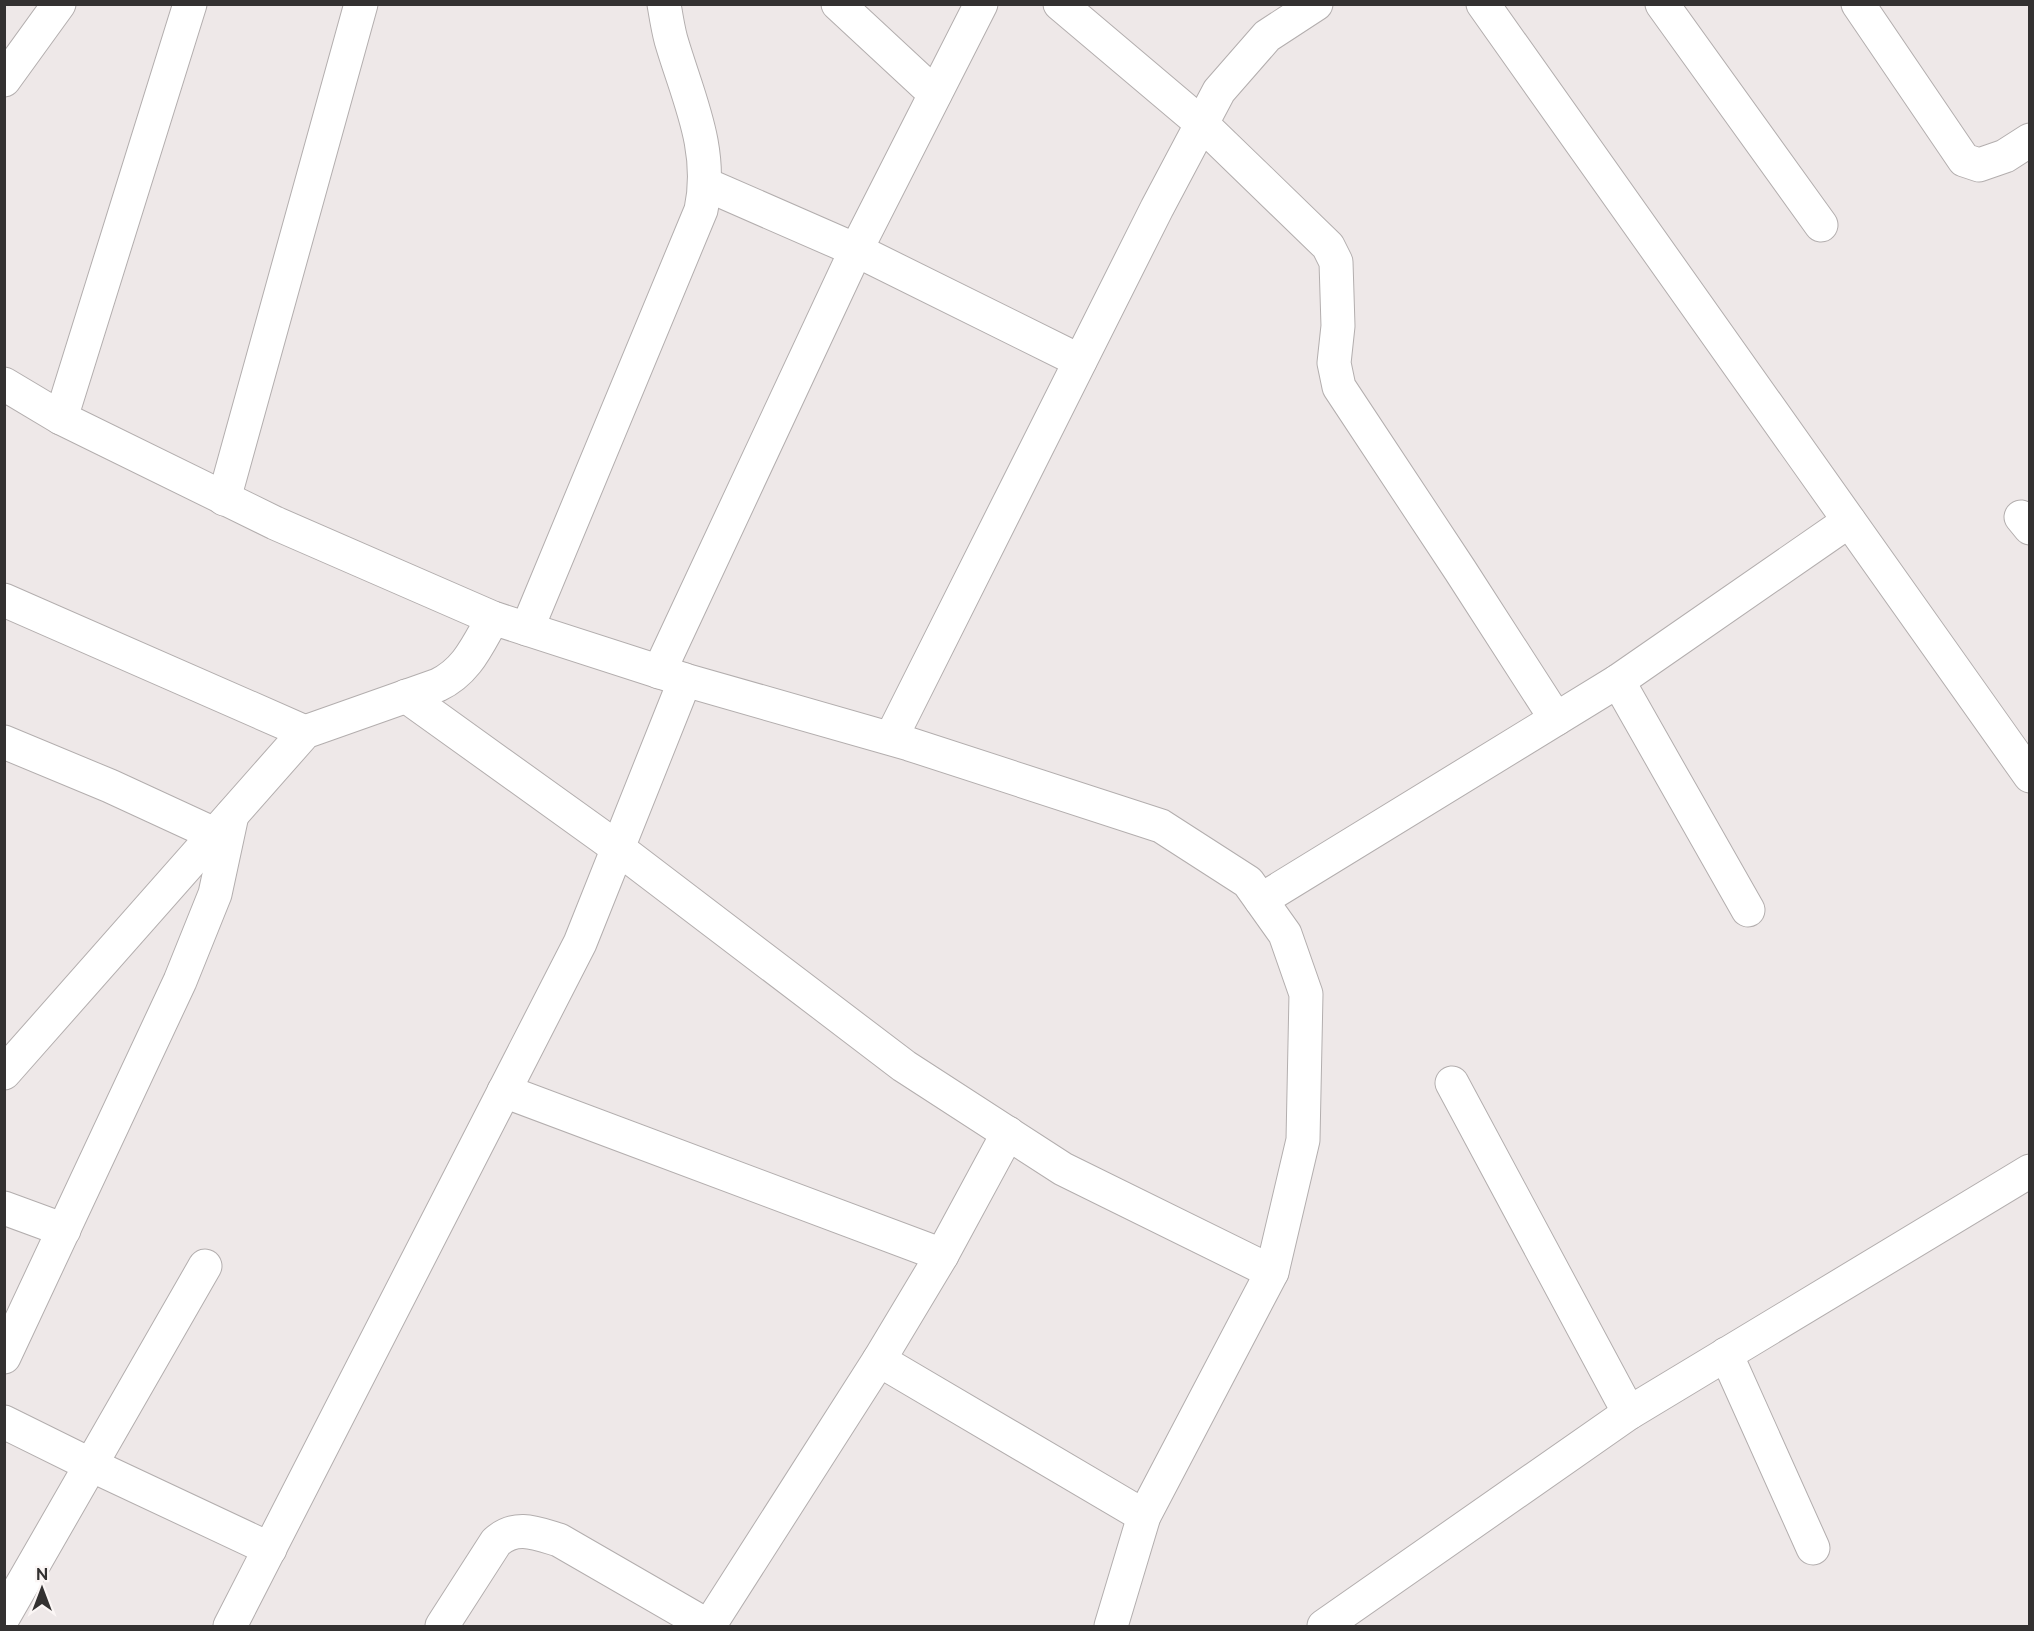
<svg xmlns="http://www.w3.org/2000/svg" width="2034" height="1631" font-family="Raleway,sans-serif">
<rect width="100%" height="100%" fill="#eee8e8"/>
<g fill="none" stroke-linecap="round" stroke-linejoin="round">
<defs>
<g id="street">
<path d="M 838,4 L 935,94"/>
<path d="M 1060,4 L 1202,124 L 1328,246 L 1336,262 L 1338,326 L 1334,363 L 1339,387 L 1460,570 L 1556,719"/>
<path d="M 1662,4 L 1821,225"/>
<path d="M 1858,4 L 1964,160 L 1979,165 L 2005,156 L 2030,140"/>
<path d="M 4,80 L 59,4"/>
<path d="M 705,184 L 856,250 L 1080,361"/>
<path d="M 4,384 L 61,418 L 275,523 L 493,618 L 685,680 L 909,744 L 1161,826 L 1248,882 L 1285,934 L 1306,994 L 1303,1140 L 1272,1272 L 1144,1516 L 1111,1626"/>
<path d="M 61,418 L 190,4"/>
<path d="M 224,499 L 361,4"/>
<path d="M 2021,517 L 2030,528"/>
<path d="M 4,600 L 305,732"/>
<path d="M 527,629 L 701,210 C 714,149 688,98 671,40 C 668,29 666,16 664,4"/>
<path d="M 659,672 L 856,250 L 981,4"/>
<path d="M 1618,681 L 1748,910"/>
<path d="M 406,696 L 619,849 L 904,1066 L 1063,1169 L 1272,1272"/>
<path d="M 891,738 L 1157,208 L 1219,91 L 1267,36 L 1316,4"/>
<path d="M 4,742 L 110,786 L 214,834"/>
<path d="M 1261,900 L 1618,681 L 1849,521"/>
<path d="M 4,1073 L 305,732 L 438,685 C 467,671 477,646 493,618"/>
<path d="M 1452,1083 L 1629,1413"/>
<path d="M 504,1091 L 942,1255"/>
<path d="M 4,1208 L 64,1230"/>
<path d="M 1726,1354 L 1813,1548"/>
<path d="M 4,1357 L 180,981 L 215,894 L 232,815"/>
<path d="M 879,1360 L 1144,1516"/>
<path d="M 4,1422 L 91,1465 L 270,1549"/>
<path d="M 4,1616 L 205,1266"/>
<path d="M 230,1626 L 580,943 L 685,680"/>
<path d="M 442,1626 L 496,1542 C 516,1524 536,1533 559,1540 L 708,1626"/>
<path d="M 709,1626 L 879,1360 L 942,1255 L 1008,1133"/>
<path d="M 1324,1626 L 1629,1413 L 2030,1171"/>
</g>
<path id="secondary" d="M 1483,4 L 2030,776"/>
</defs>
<use href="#street" stroke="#b3aeae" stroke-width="35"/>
<use href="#secondary" stroke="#b3aeae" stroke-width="35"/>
<use href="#street" stroke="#fff" stroke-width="33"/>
<use href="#secondary" stroke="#fff" stroke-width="33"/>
</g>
<rect width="2034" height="1631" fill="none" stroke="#333131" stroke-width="12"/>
<g transform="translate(42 1589)" stroke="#fbf6f5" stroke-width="4.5" paint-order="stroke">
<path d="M0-4.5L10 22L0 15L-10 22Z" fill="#333131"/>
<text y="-9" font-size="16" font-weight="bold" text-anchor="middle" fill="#333131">N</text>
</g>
</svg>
